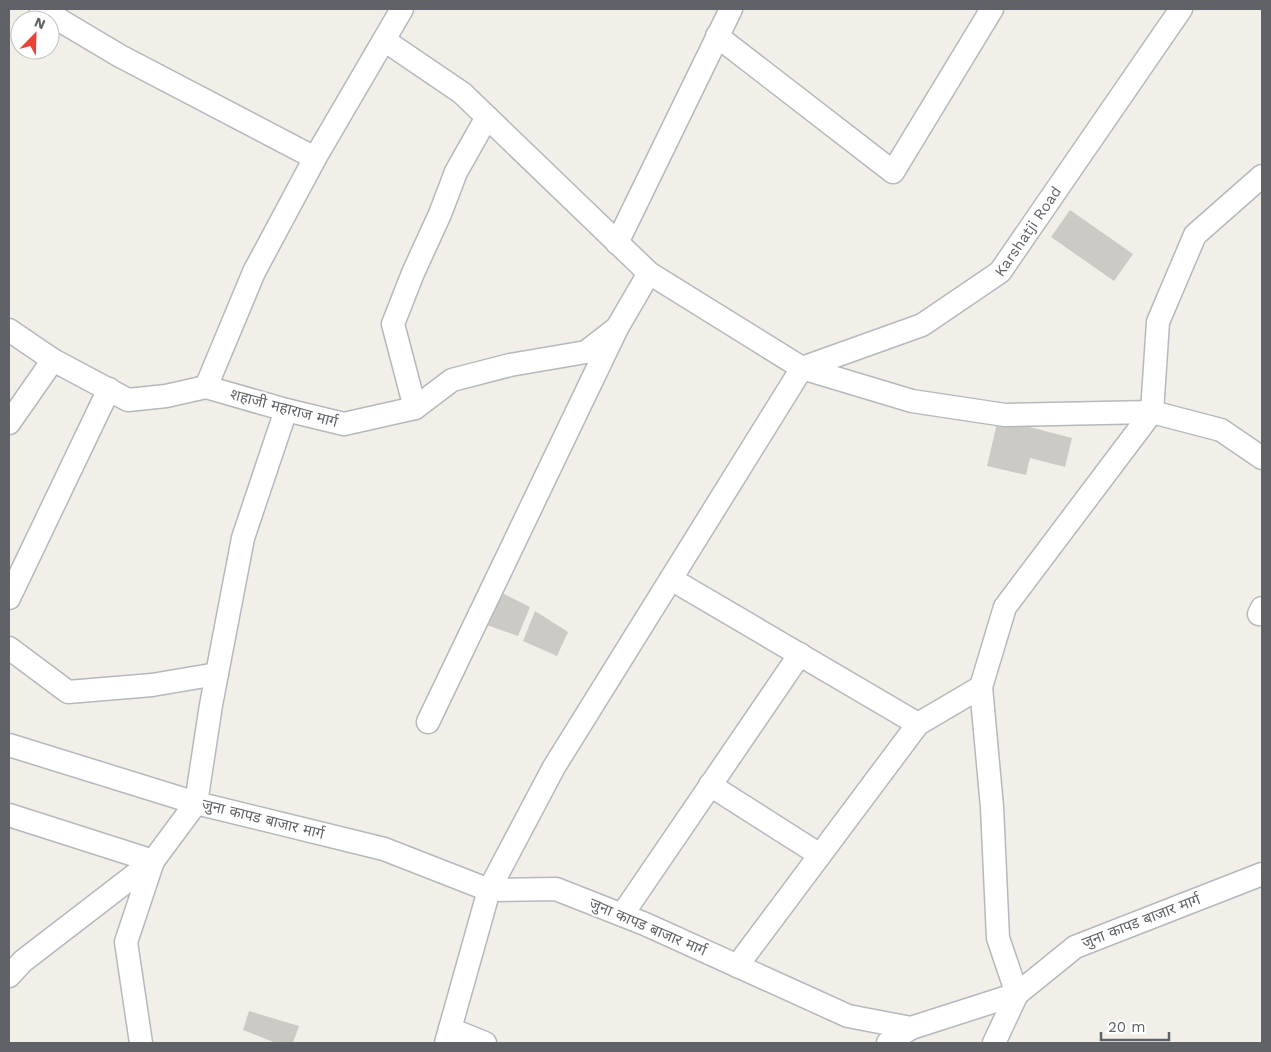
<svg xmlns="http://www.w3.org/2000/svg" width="1271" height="1052" font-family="'Work Sans','Noto Sans Devanagari',sans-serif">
<rect width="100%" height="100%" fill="#f1efe8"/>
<g fill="#cccac5">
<path d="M 1070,210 L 1133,254 L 1114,281 L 1051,237 Z"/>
<path d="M 998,419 L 1072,438 L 1065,467 L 1030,458 L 1026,475 L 987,466 Z"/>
<path d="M 500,592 L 530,607 L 518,636 L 484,624 Z"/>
<path d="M 535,611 L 568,632 L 557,656 L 523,641 Z"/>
<path d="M 249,1011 L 299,1026 L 293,1043 L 276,1043 L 243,1030 Z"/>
</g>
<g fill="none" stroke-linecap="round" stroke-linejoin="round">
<defs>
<g id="street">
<path d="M 41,9 L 120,56 L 315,158"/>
<path d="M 717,36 L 893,172 L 992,9"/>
<path d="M 384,40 L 462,93 L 649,273 L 802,368 L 912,401 L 1005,415 L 1152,412 L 1221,430 L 1262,458"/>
<path d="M 617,243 L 731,9"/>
<path d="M 9,330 L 53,360 L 128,400 L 166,396 L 206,387 L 286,410 L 344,424 L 415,408 L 452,380 L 510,365 L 586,352 L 617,328"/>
<path id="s1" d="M 802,368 L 922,325 L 1000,272 L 1181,9"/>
<path d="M 206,387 L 254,272 L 315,158 L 402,9"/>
<path d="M 415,408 L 393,324 L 413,273 L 440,214 L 456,172 L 487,117"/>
<path d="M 9,423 L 53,360"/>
<path d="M 671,579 L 918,724 L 737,966"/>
<path d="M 9,598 L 109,389"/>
<path d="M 1259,614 L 1262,608"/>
<path d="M 9,648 L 68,692 L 152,685 L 217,674"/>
<path d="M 428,722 L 617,328 L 649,273"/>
<path d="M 918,724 L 981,687"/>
<path d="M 9,745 L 196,803 L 384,849 L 489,890 L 556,889 L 645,924 L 848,1016 L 911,1028 L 1017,994 L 1075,947 L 1262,874"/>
<path d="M 710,785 L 820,855"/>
<path d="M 9,815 L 153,861 L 126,942 L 141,1043"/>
<path d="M 622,915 L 800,654"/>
<path d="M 9,976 L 23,961 L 153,861 L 196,803 L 211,705 L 243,538 L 286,410"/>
<path d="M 450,1029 L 485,1043"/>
<path d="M 446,1043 L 489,890 L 554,767 L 802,368"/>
<path d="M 888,1043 L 911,1028"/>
<path d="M 994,1043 L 1017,994 L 998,938 L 992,807 L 981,687 L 1005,607 L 1152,412 L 1158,322 L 1195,235 L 1262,176"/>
</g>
</defs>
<use href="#street" stroke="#b5b8bc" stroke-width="25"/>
<use href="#street" stroke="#fff" stroke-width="22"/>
</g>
<g text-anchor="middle" stroke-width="4.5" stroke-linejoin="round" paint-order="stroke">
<g font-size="15" fill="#5f6368" stroke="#fff">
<text dy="5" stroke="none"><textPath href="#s1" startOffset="271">Karshatji Road</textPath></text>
<text transform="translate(284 408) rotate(15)" y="5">शहाजी महाराज मार्ग</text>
<text transform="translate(263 819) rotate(14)" y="5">जुना कापड बाजार मार्ग</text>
<text transform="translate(1141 921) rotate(-21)" y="5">जुना कापड बाजार मार्ग</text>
<text transform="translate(648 927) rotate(23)" y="5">जुना कापड बाजार मार्ग</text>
</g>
</g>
<rect width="1271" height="1052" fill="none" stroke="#5f6368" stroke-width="20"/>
<g transform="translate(35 35) rotate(23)"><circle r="24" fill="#ffffff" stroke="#bfc1c3"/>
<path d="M0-4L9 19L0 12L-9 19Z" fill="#ea4335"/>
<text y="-8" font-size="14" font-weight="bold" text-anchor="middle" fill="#5f6368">N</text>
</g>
<path d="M1101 1032v8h68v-8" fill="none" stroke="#5f6368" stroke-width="2.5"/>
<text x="1108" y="1032" font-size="15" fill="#5f6368" stroke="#ffffff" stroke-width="4" paint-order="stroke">20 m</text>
</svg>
